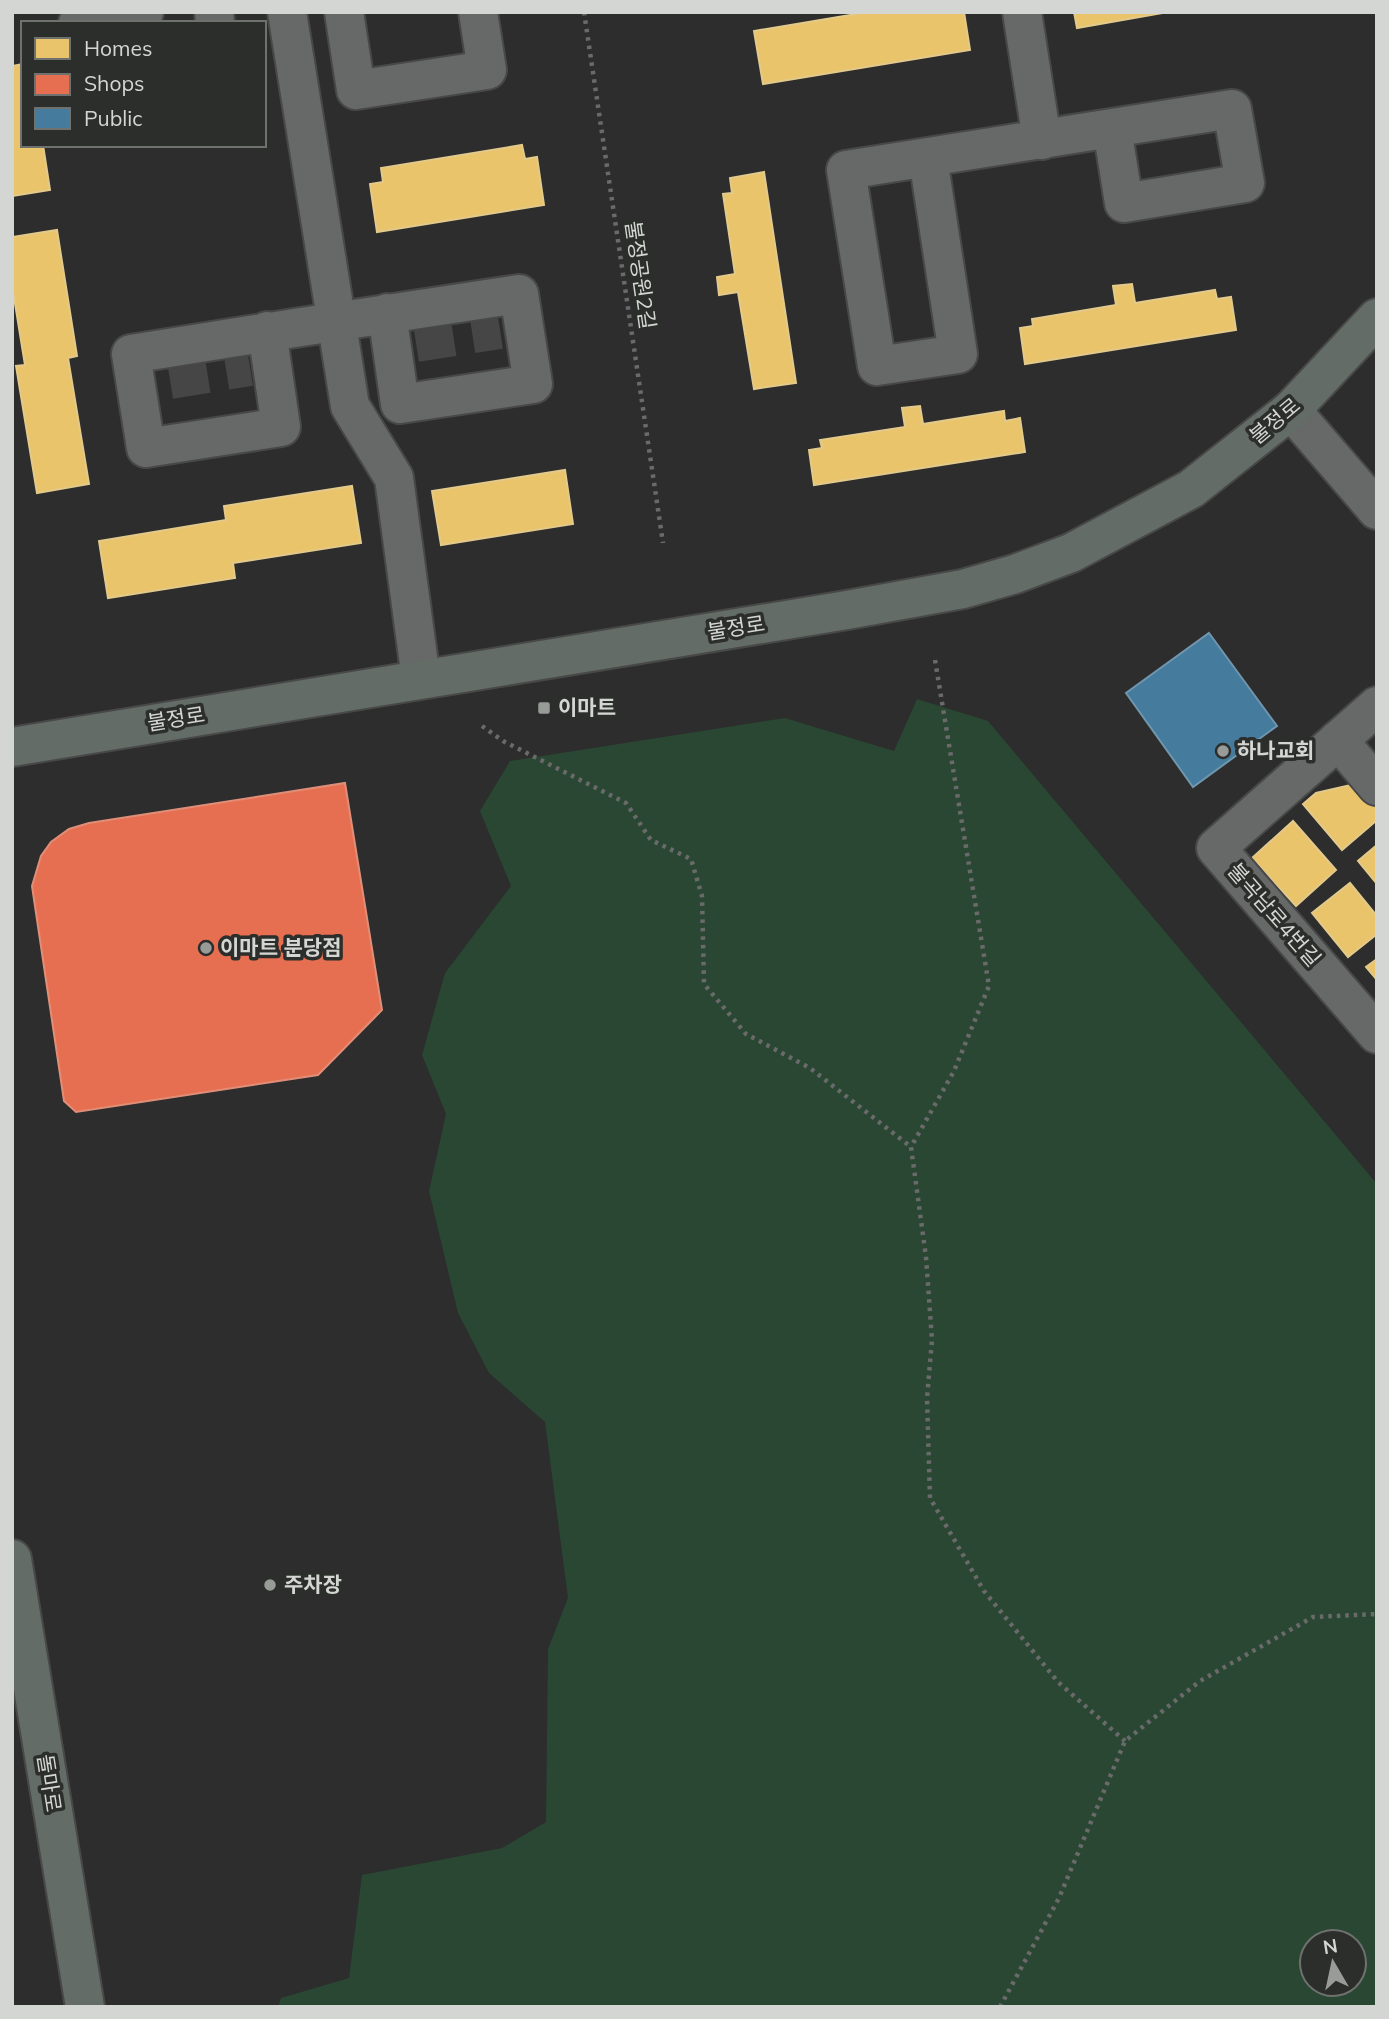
<svg xmlns="http://www.w3.org/2000/svg" width="1389" height="2019" font-family="Mulish,'Noto Sans KR',sans-serif">
<rect width="100%" height="100%" fill="#2c2d2c"/>
<path fill="#294733" fill-rule="evenodd" d="M 917,699 L 988,721 L 1377,1184 L 1377,2007 L 278,2007 L 281,1998 L 349,1978 L 362,1875 L 502,1848 L 546,1822 L 548,1649 L 568,1598 L 545,1422 L 489,1373 L 458,1313 L 429,1191 L 446,1114 L 422,1055 L 445,973 L 511,886 L 480,811 L 510,761 L 785,718 L 894,751 ZM 1312,1942 L 1354,1942 L 1354,1984 L 1312,1984 Z"/>
<g fill="#e9c46a" stroke="#e3c98a" stroke-width="2">
<path d="M 868,12 L 964,12 L 970,50 L 763,84 L 754,31 Z"/>
<path d="M 1074,12 L 1168,12 L 1077,28 Z"/>
<path d="M 23,64 L 23,145 L 43,145 L 50,190 L 12,196 L 12,66 Z"/>
<path d="M 522,145 L 525,159 L 537,157 L 544,205 L 377,232 L 370,184 L 383,182 L 381,168 Z"/>
<path d="M 764,172 L 796,383 L 754,389 L 738,292 L 719,295 L 717,277 L 735,274 L 723,194 L 732,193 L 730,178 Z"/>
<path d="M 57,230 L 77,356 L 68,358 L 89,484 L 37,493 L 16,366 L 25,365 L 12,285 L 12,237 Z"/>
<path d="M 1132,284 L 1135,303 L 1215,290 L 1217,299 L 1231,297 L 1236,330 L 1025,364 L 1020,328 L 1033,326 L 1032,319 L 1116,305 L 1113,286 Z"/>
<path d="M 920,406 L 923,424 L 1004,411 L 1005,421 L 1020,418 L 1025,452 L 814,485 L 809,450 L 822,448 L 820,440 L 905,427 L 902,408 Z"/>
<path d="M 565,470 L 573,524 L 441,545 L 432,491 Z"/>
<path d="M 352,486 L 361,543 L 233,563 L 235,578 L 108,598 L 99,541 L 226,520 L 224,506 Z"/>
<path d="M 1359,783 L 1377,804 L 1377,820 L 1342,850 L 1303,804 L 1316,793 Z"/>
<path d="M 1293,821 L 1336,870 L 1296,906 L 1252,858 Z"/>
<path d="M 1377,845 L 1377,884 L 1358,861 Z"/>
<path d="M 1350,883 L 1377,916 L 1377,934 L 1348,957 L 1312,913 Z"/>
<path d="M 1377,959 L 1377,980 L 1366,967 Z"/>
</g>
<path fill="#e76f51" stroke="#e18e78" stroke-width="2" d="M 345,783 L 382,1010 L 318,1075 L 76,1112 L 64,1101 L 32,886 L 41,856 L 51,842 L 69,829 L 89,823 Z"/>
<path fill="#457b9d" stroke="#7096ae" stroke-width="2" d="M 1209,633 L 1277,726 L 1193,787 L 1126,693 Z"/>
<g fill="none" stroke-linecap="round" stroke-linejoin="round">
<g stroke="#454645" stroke-width="38" stroke-dasharray="38 19" stroke-linecap="butt">
<path d="M 416,343 L 500,330"/>
<path d="M 170,380 L 250,367"/>
</g>
<defs>
<g id="minor">
<path d="M 214,12 L 215,23"/>
<path d="M 287,12 L 350,406 L 394,478 L 421,679"/>
<path d="M 344,12 L 356,90 L 487,70 L 478,12"/>
<path d="M 1022,12 L 1042,140"/>
<path d="M 78,23 L 144,12"/>
<path d="M 928,158 L 958,354 L 877,366 L 846,170 L 1232,109 L 1245,183 L 1124,203 L 1112,128"/>
<path d="M 267,331 L 281,427 L 146,448 L 131,354 C 260,333 390,313 519,294 L 533,384 L 400,404 L 387,313"/>
<path d="M 1291,410 L 1377,510"/>
<path d="M 1377,706 L 1216,848 L 1377,1034"/>
<path d="M 1338,740 L 1377,786"/>
</g>
<g id="major">
<path d="M 12,747 L 847,610 L 963,589 L 1015,574 L 1071,553 L 1191,489 L 1291,410 L 1377,318"/>
<path d="M 12,1559 L 85,2007"/>
</g>
</defs>
<use href="#minor" stroke="#474847" stroke-width="42"/>
<use href="#major" stroke="#474847" stroke-width="42"/>
<g stroke="#696a69" stroke-width="4.5" stroke-dasharray="3.5 5" stroke-linecap="butt">
<path d="M 584,12 L 663,543"/>
<path d="M 935,660 L 989,986 L 954,1071 L 911,1147 L 926,1257 L 932,1340 L 927,1398 L 930,1498 L 984,1591 L 1058,1682 L 1125,1741"/>
<path d="M 482,726 L 503,741 L 626,803 L 651,840 L 691,859 L 702,896 L 704,984 L 746,1034 L 810,1068 L 911,1147"/>
<path d="M 1000,2007 L 1059,1898 L 1125,1741 L 1200,1681 L 1313,1617 L 1377,1614"/>
</g>
<use href="#minor" stroke="#676868" stroke-width="38"/>
<use href="#major" stroke="#636c67" stroke-width="38"/>
</g>
<g fill="#999b99" stroke="#2b2e2b" stroke-width="2.5">
<rect x="537" y="701" width="14" height="14" rx="3.5"/>
<circle cx="1223" cy="751" r="7"/>
<circle cx="206" cy="948" r="7"/>
<circle cx="270" cy="1585" r="7"/>
</g>
<g text-anchor="middle" stroke-width="7" stroke-linejoin="round" paint-order="stroke">
<g font-size="21" fill="#d4d6d4" stroke="#2b2e2b">
<text transform="translate(640 275) rotate(82)" y="7">불정공원2길</text>
<text transform="translate(1275 421) rotate(-40)" y="7">불정로</text>
<text transform="translate(736 628) rotate(-9)" y="7">불정로</text>
<text transform="translate(176 719) rotate(-9)" y="7">불정로</text>
<text transform="translate(1274 915) rotate(49)" y="7">불곡남로4번길</text>
<text transform="translate(49 1783) rotate(81)" y="7">돌마로</text>
</g>
<g font-size="21" font-weight="bold" fill="#d4d6d4" stroke="#2b2e2b" text-anchor="start">
<text x="558" y="715">이마트</text>
<text x="1237" y="758">하나교회</text>
<text x="220" y="955">이마트 분당점</text>
<text x="284" y="1592">주차장</text>
</g>
</g>
<rect width="1389" height="2019" fill="none" stroke="#d4d6d4" stroke-width="28"/>
<rect x="21" y="21" width="245" height="126" fill="#2b2e2b" stroke="#6f716f" stroke-width="2"/>
<rect x="35" y="38" width="35" height="21" fill="#e9c46a" stroke="#6f716f" stroke-width="2"/>
<text x="84" y="56" font-size="21" fill="#d4d6d4">Homes</text>
<rect x="35" y="74" width="35" height="21" fill="#e76f51" stroke="#6f716f" stroke-width="2"/>
<text x="84" y="91" font-size="21" fill="#d4d6d4">Shops</text>
<rect x="35" y="108" width="35" height="21" fill="#457b9d" stroke="#6f716f" stroke-width="2"/>
<text x="84" y="126" font-size="21" fill="#d4d6d4">Public</text>
<g transform="translate(1333 1963) rotate(351)"><circle r="33" fill="#2b2e2b" stroke="#6f716f" stroke-width="2"/>
<path d="M0-5L12 26L0 18L-12 26Z" fill="#999b99"/>
<text y="-10" font-size="19" font-weight="bold" text-anchor="middle" fill="#d4d6d4">N</text>
</g>
</svg>
